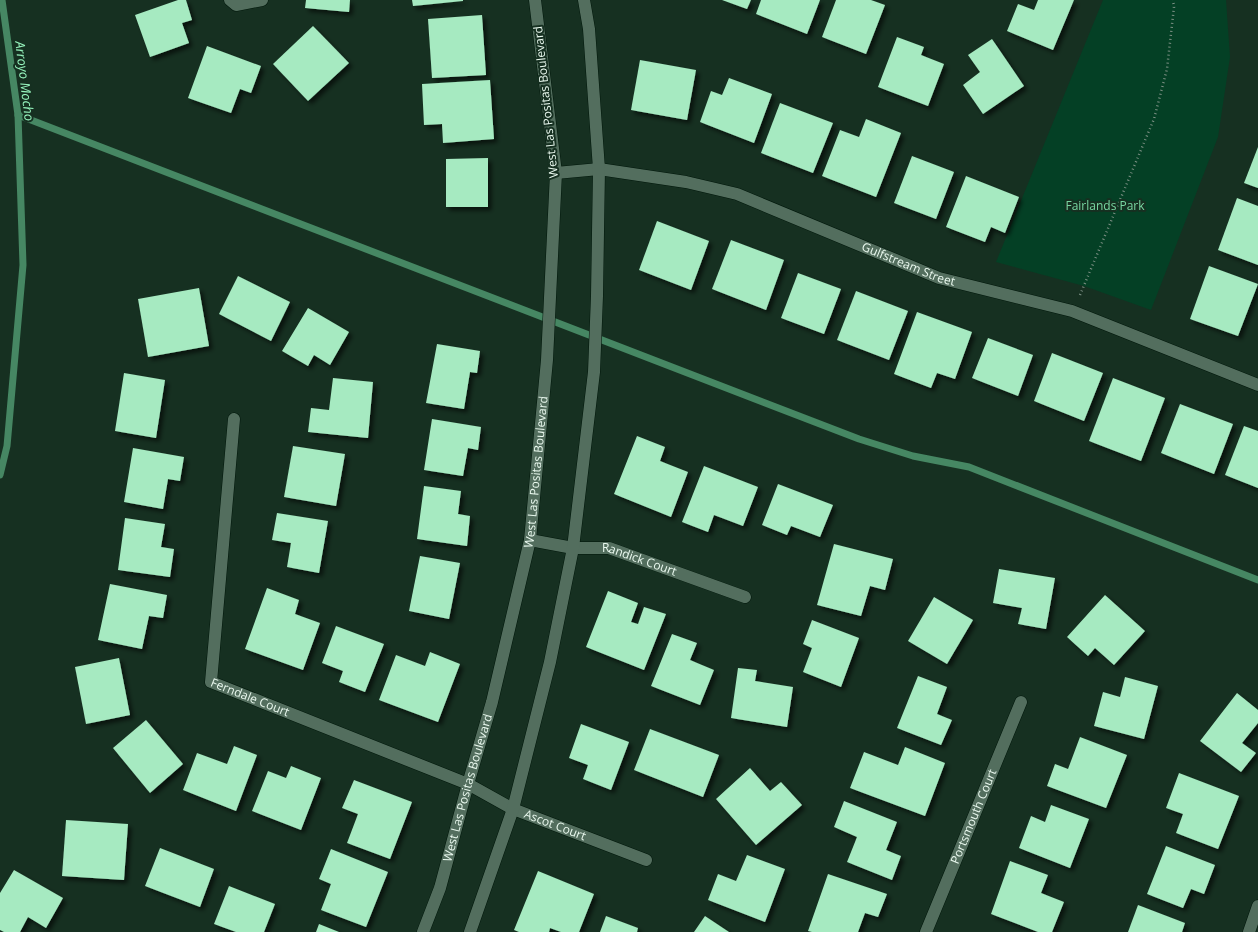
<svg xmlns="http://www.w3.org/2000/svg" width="1258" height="932" font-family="'Open Sans',sans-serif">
<defs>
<filter id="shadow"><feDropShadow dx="3.5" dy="3.5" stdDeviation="2" flood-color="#0009"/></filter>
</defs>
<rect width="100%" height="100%" fill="#163021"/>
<path fill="#044025" d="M 1103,0 L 1226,0 L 1230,57 L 1218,137 L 1151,310 L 1084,286 L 996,262 Z"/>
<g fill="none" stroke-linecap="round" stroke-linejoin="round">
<g stroke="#468763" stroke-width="7">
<path d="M 18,115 L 859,439 L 913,456 L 969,467 L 1258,580"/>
<path d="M 0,475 L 7,446 L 23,265 L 18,115 L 2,0"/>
</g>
</g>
<g fill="#a6eac1" filter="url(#shadow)">
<path d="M 178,0 L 186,0 L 192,20 L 182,23 L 189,43 L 150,57 L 135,15 Z"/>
<path d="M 306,0 L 350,0 L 349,12 L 305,8 Z"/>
<path d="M 412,0 L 463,0 L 463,1 L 413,6 Z"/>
<path d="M 722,0 L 751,0 L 747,9 Z"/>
<path d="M 761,0 L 820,0 L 807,34 L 756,14 Z"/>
<path d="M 836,0 L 871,0 L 885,5 L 866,54 L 822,37 Z"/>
<path d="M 1038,0 L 1074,0 L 1053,50 L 1007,31 L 1018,4 L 1034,10 Z"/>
<path d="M 482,15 L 486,75 L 432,78 L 428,19 Z"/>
<path d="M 313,26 L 349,63 L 308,101 L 273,64 Z"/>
<path d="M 897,37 L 924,47 L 921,55 L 944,64 L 928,106 L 878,87 Z"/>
<path d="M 992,39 L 1024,86 L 983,114 L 963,85 L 980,72 L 968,55 Z"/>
<path d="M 207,46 L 261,66 L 251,93 L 240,89 L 231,113 L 188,98 Z"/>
<path d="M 640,60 L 696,70 L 687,120 L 631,110 Z"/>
<path d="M 729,78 L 772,94 L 754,143 L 700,122 L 711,91 L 722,95 Z"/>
<path d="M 490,80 L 494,139 L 443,143 L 442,124 L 424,125 L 422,84 Z"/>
<path d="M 780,103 L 833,123 L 813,173 L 761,153 Z"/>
<path d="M 866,119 L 901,133 L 876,197 L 822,176 L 840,130 L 859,137 Z"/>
<path d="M 1258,147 L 1258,188 L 1244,183 Z"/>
<path d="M 912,156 L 954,172 L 936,219 L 894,203 Z"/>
<path d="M 488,158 L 488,207 L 446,207 L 446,159 Z"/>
<path d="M 966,176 L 1019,197 L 1005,233 L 991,227 L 985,242 L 946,227 Z"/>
<path d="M 1237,198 L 1258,206 L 1258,265 L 1218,250 Z"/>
<path d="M 657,221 L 709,241 L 691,290 L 639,270 Z"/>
<path d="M 731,240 L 784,260 L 766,310 L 712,289 Z"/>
<path d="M 1209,266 L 1258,284 L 1238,336 L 1190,319 Z"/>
<path d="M 798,273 L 841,289 L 824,334 L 781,318 Z"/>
<path d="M 238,276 L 290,302 L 271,341 L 219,314 Z"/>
<path d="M 199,288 L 209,346 L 148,357 L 138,299 Z"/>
<path d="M 856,291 L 908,311 L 889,360 L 837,340 Z"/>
<path d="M 308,308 L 349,332 L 330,365 L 314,355 L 308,366 L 282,351 Z"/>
<path d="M 917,312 L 972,332 L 955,379 L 937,373 L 931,388 L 894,374 Z"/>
<path d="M 988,338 L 1033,355 L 1018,396 L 972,378 Z"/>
<path d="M 437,344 L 480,351 L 477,373 L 470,372 L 464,409 L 426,403 Z"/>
<path d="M 1052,353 L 1103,373 L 1084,421 L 1034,401 Z"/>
<path d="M 124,373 L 165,380 L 156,438 L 115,431 Z"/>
<path d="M 333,378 L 373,382 L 368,438 L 308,432 L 311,408 L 329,410 Z"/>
<path d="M 1113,378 L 1165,398 L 1141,461 L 1089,441 Z"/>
<path d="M 1180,404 L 1233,424 L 1214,474 L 1161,453 Z"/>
<path d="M 432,419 L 481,427 L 478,450 L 468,448 L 463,476 L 424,470 Z"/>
<path d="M 1244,426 L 1258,431 L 1258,488 L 1225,475 Z"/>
<path d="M 637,436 L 665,447 L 660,461 L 688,472 L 671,517 L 614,494 Z"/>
<path d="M 293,446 L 345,454 L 336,506 L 284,497 Z"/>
<path d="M 133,448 L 184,457 L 180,481 L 168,479 L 163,509 L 124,502 Z"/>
<path d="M 704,466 L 758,487 L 743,526 L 714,515 L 708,532 L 682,522 Z"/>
<path d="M 778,484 L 833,505 L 820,537 L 791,526 L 787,535 L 762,525 Z"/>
<path d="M 424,486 L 461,491 L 458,514 L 470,516 L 467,546 L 417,539 Z"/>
<path d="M 277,513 L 328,521 L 319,573 L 287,567 L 291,543 L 272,540 Z"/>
<path d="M 125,518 L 165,524 L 161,547 L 174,549 L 170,577 L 118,570 Z"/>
<path d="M 834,544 L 893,559 L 885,590 L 870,586 L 861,616 L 817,605 Z"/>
<path d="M 420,556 L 460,563 L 449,619 L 409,611 Z"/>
<path d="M 999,569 L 1055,578 L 1046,629 L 1018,624 L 1022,608 L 993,603 Z"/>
<path d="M 110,584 L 167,595 L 163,618 L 149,616 L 142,649 L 98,640 Z"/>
<path d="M 267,588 L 299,600 L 295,614 L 320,623 L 303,670 L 245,649 Z"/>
<path d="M 608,591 L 638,603 L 631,622 L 638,624 L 644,607 L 666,614 L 644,670 L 586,647 Z"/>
<path d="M 1105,595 L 1145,631 L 1114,665 L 1095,648 L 1088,656 L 1067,637 Z"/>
<path d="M 934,597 L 973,620 L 947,664 L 908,641 Z"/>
<path d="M 812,620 L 859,638 L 841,687 L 803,672 L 812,648 L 803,644 Z"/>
<path d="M 336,626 L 384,644 L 365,692 L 339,682 L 343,671 L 322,663 Z"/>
<path d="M 672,634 L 697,643 L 690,660 L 714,670 L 700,705 L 651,686 Z"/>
<path d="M 430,652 L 460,664 L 438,722 L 379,700 L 396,655 L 425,666 Z"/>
<path d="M 119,658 L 130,715 L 86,724 L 75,667 Z"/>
<path d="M 738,668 L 757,670 L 755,681 L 793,687 L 787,727 L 731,718 Z"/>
<path d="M 918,676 L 947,687 L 937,714 L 952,720 L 941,745 L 897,728 Z"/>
<path d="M 1125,677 L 1158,686 L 1144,739 L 1094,726 L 1103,692 L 1120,697 Z"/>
<path d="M 1237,693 L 1258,710 L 1258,723 L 1242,743 L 1256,753 L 1241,772 L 1200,741 Z"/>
<path d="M 146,720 L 183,764 L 150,793 L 113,748 Z"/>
<path d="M 581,724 L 629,742 L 611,790 L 583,779 L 588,765 L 569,758 Z"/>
<path d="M 650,729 L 719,755 L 703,797 L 634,770 Z"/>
<path d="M 1080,737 L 1127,755 L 1106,808 L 1047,786 L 1055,764 L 1068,769 Z"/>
<path d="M 234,746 L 257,755 L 236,811 L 183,790 L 197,753 L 227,764 Z"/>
<path d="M 905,747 L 945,763 L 925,816 L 850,788 L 864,752 L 898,765 Z"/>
<path d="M 291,766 L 321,778 L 301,830 L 252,811 L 268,771 L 286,778 Z"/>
<path d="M 750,768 L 770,791 L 781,782 L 802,805 L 756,845 L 716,799 Z"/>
<path d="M 1179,773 L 1239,796 L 1218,849 L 1176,833 L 1183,814 L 1166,808 Z"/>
<path d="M 354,780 L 412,802 L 390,859 L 347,843 L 358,814 L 342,808 Z"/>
<path d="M 844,801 L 897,822 L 886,850 L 901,856 L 892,880 L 847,862 L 857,837 L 834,827 Z"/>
<path d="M 1051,805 L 1089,819 L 1070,868 L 1019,848 L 1031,816 L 1045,822 Z"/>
<path d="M 66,820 L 128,824 L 124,880 L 62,876 Z"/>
<path d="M 1166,846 L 1215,865 L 1204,894 L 1191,889 L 1183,908 L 1147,894 Z"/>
<path d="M 160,848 L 214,869 L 200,907 L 145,886 Z"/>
<path d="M 331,849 L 388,872 L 366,927 L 321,910 L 331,884 L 319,879 Z"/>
<path d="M 747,855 L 785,869 L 765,922 L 708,900 L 718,874 L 736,881 Z"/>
<path d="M 1010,861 L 1048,875 L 1041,893 L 1064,902 L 1052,932 L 1038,932 L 991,914 Z"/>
<path d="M 14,870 L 63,898 L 46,928 L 28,917 L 20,932 L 4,932 L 0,930 L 0,893 Z"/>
<path d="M 538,871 L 594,894 L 579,932 L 561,932 L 550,928 L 549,932 L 519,932 L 514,930 Z"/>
<path d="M 828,874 L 887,894 L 878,917 L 865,913 L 858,932 L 812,932 L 808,931 Z"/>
<path d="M 229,886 L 275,904 L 264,932 L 236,932 L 214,924 Z"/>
<path d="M 1138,905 L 1185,923 L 1182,932 L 1128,932 Z"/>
<path d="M 606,916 L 638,928 L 637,932 L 600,932 Z"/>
<path d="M 705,916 L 729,932 L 694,932 Z"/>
<path d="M 319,924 L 339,932 L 316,932 Z"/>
</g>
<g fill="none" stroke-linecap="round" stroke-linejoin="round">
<defs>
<g id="minor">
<path d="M 230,0 L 236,5 L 262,0"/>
<path id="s1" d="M 556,173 L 599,169 L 686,182 L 737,194 L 939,278 L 1072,311 L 1258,385"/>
<path id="s2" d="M 234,419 L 211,682 L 468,784 L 513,809 L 646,860"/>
<path id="s3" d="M 530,540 L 573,548 L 609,548 L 745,597"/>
<path id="s4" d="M 423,932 L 440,888 L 468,784 L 492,702 L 530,540 L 547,360 L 556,173 L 535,0"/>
<path d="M 470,932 L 513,809 L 550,662 L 573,548 L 594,372 L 597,296 L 599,169 L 589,29 L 584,0"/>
<path id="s5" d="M 926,932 L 1021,702"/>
<path d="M 1249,932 L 1258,906"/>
</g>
</defs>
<use href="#minor" stroke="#01170b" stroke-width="13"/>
<path stroke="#7b8f83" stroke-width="2.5" stroke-dasharray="1 3" stroke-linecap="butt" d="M 1080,295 L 1154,119 L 1167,69 L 1174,7 L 1173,0"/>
<use href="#minor" stroke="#536e5e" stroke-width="12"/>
</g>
<g text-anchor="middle" stroke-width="4" stroke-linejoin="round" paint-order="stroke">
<g font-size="12" fill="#eaf9ef" stroke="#163021">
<text transform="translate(546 102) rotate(-96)" y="4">West Las Positas Boulevard</text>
<text dy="4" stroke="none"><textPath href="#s1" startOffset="369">Gulfstream Street</textPath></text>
<text dy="4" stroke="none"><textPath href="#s4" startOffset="475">West Las Positas Boulevard</textPath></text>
<text dy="4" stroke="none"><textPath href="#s3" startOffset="112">Randick Court</textPath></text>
<text dy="4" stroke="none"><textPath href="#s2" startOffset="306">Ferndale Court</textPath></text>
<text dy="4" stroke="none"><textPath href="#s4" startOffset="151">West Las Positas Boulevard</textPath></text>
<text dy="4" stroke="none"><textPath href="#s5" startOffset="125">Portsmouth Court</textPath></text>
<text dy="4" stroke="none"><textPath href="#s2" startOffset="637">Ascot Court</textPath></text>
</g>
<g font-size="12" fill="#78d6a1" stroke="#163021">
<text x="1105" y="210">Fairlands Park</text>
</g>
<g font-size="13" font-style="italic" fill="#97f5be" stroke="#163021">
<text transform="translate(25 81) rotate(83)" y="5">Arroyo Mocho</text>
</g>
</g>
</svg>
